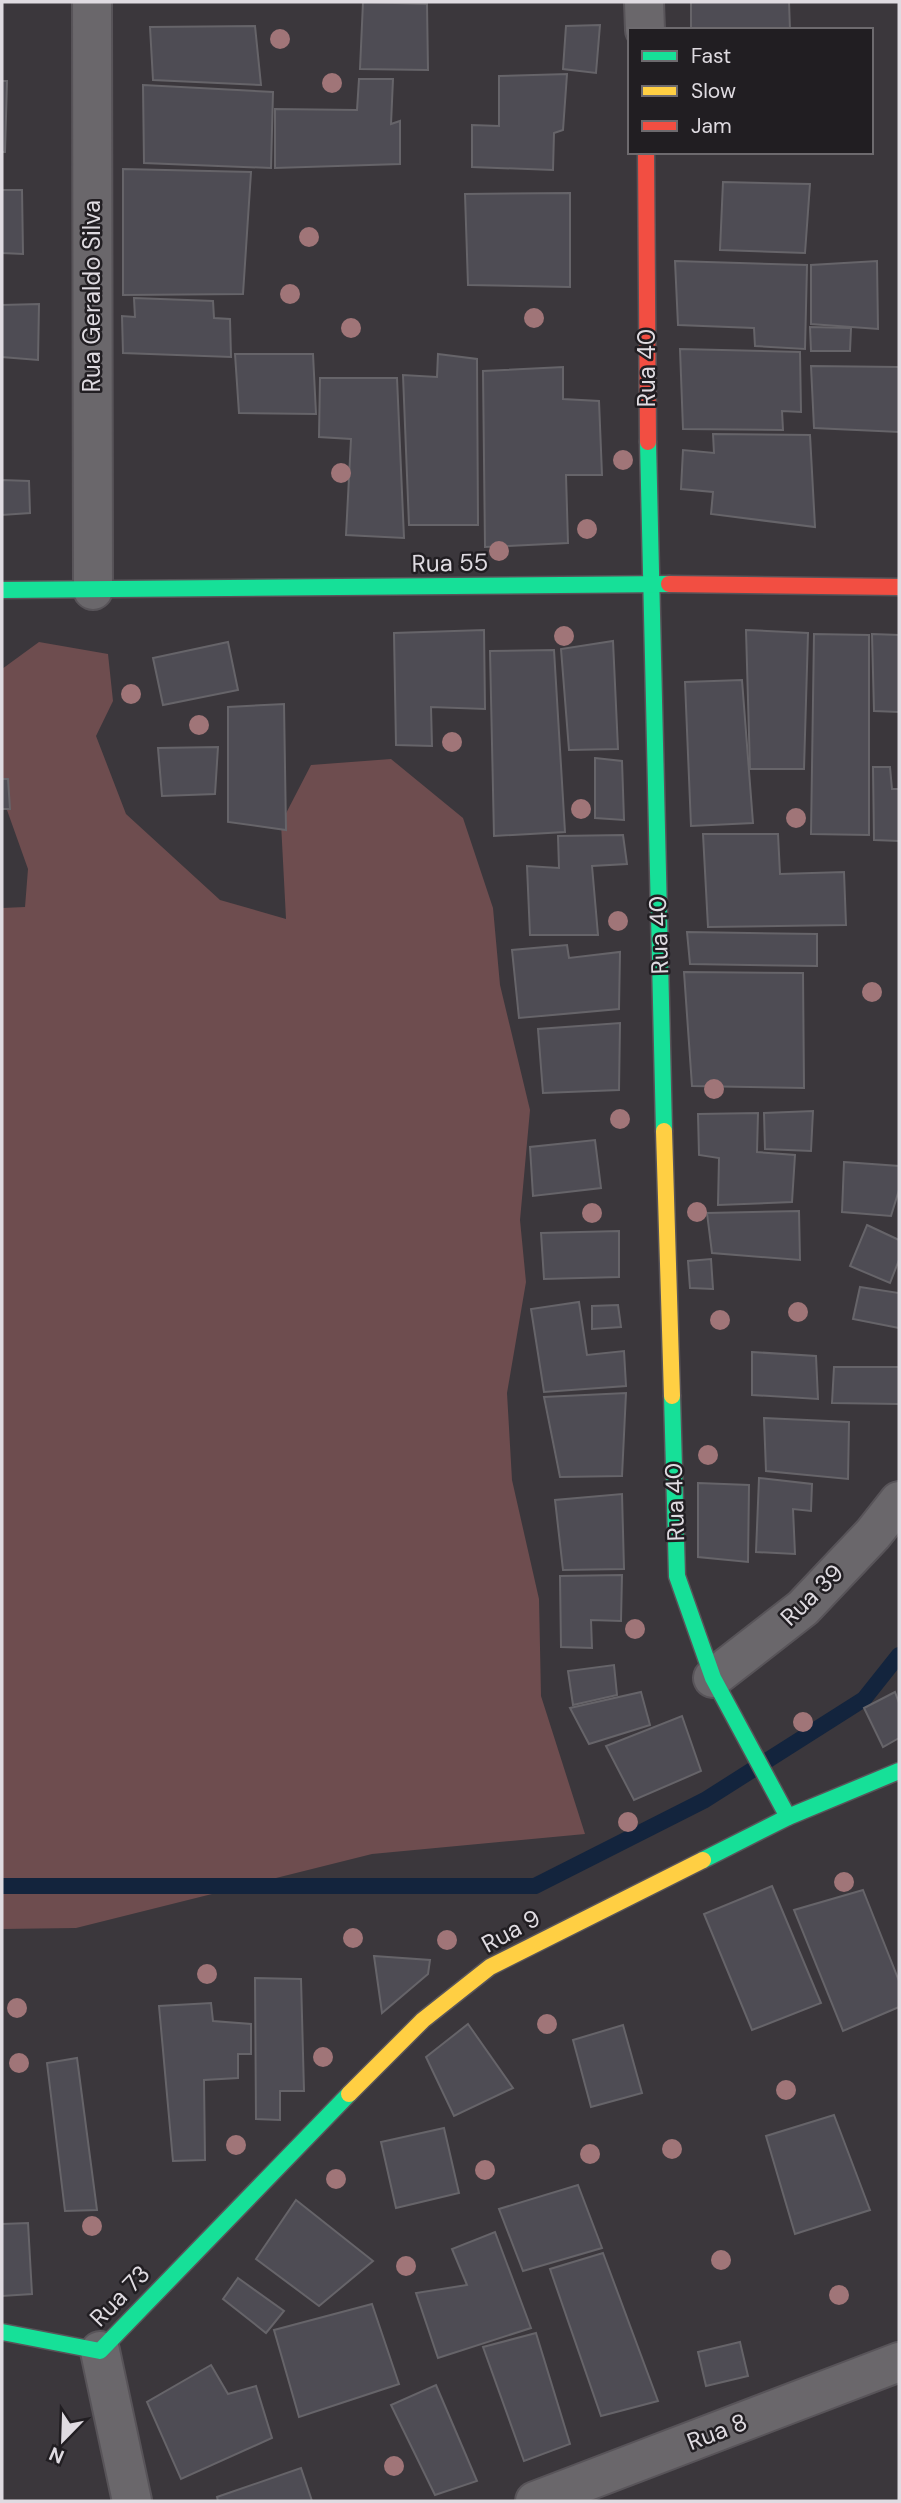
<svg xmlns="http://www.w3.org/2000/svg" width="901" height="2503" font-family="'DM Sans',sans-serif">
<rect width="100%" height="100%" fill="#3b373c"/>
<path fill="#6e4d4f" d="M 39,642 L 108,654 L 113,701 L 96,736 L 126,814 L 220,900 L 286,919 L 281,823 L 311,765 L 391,759 L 463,818 L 493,908 L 500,985 L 530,1110 L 520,1220 L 526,1282 L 507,1393 L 512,1480 L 539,1599 L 541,1696 L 585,1834 L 372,1854 L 76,1928 L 2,1929 L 2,908 L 25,907 L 28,869 L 2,796 L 2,669 Z"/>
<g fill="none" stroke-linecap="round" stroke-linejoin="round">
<path stroke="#13243d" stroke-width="16" d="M 2,1886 L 535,1886 L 705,1800 L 864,1699 L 899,1655"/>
</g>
<g fill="#4e4c54" stroke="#666469" stroke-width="2">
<path d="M 363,2 L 427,4 L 428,70 L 360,69 Z"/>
<path d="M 691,2 L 789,2 L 790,30 L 691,30 Z"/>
<path d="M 600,25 L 596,73 L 563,69 L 566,26 Z"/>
<path d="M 255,26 L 261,85 L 153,80 L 150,27 Z"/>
<path d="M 567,74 L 563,130 L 554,133 L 553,170 L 472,167 L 472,125 L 499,126 L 499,76 Z"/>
<path d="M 359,79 L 393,79 L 391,124 L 400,121 L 400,164 L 275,168 L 275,109 L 357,110 Z"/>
<path d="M 2,81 L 7,81 L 5,152 L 2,152 Z"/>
<path d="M 143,85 L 273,92 L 271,168 L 144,163 Z"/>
<path d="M 123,169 L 251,172 L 243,294 L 123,295 Z"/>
<path d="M 723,182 L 810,184 L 805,253 L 720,250 Z"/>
<path d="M 2,190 L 22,190 L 23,254 L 2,253 Z"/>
<path d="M 570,193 L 570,287 L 468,285 L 465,194 Z"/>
<path d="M 675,261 L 807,265 L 805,349 L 755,346 L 754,328 L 678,325 Z"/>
<path d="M 877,261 L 878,329 L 811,324 L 811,265 Z"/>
<path d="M 134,298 L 213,301 L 214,318 L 230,319 L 231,357 L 123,353 L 122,316 L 135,317 Z"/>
<path d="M 39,304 L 38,360 L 2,357 L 2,305 Z"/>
<path d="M 810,327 L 851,328 L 850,351 L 811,351 Z"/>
<path d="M 680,349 L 800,352 L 801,412 L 782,411 L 783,430 L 683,429 Z"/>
<path d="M 235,354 L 313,354 L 316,414 L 239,413 Z"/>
<path d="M 438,354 L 477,359 L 478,525 L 409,525 L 403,375 L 437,377 Z"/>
<path d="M 811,366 L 899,367 L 899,432 L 814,428 Z"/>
<path d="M 563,367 L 563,399 L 599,401 L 602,475 L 566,475 L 568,543 L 485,547 L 483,371 Z"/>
<path d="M 320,378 L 397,378 L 404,538 L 346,535 L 351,439 L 319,437 Z"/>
<path d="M 713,434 L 810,435 L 815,527 L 711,514 L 713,492 L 681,489 L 683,450 L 714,453 Z"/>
<path d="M 2,480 L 29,481 L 30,513 L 2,515 Z"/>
<path d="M 484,630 L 485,709 L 431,707 L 432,746 L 396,745 L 394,633 Z"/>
<path d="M 746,630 L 808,633 L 804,769 L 750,769 Z"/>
<path d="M 814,634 L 869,635 L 869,835 L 811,834 Z"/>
<path d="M 872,634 L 899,635 L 899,712 L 874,711 Z"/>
<path d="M 613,641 L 618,749 L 569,750 L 561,649 Z"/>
<path d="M 228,642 L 238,690 L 163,705 L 153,658 Z"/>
<path d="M 554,650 L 565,832 L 494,836 L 490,651 Z"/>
<path d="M 742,680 L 753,823 L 691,826 L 685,682 Z"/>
<path d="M 284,704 L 286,830 L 228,822 L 228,707 Z"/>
<path d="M 218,747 L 215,794 L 162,796 L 158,748 Z"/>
<path d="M 595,758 L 622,761 L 624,820 L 595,818 Z"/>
<path d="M 873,767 L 890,767 L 892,789 L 899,789 L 899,841 L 874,840 Z"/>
<path d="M 2,779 L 8,779 L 10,809 L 2,809 Z"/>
<path d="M 703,834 L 778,834 L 780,874 L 844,872 L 846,925 L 708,927 Z"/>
<path d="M 623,835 L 627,864 L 592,866 L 598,935 L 530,935 L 527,866 L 559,868 L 558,836 Z"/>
<path d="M 687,932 L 817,934 L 817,966 L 690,964 Z"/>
<path d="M 567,945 L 569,958 L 620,952 L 619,1009 L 519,1018 L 512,950 Z"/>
<path d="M 684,972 L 803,973 L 804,1088 L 692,1086 Z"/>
<path d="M 620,1023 L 619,1090 L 543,1093 L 538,1029 Z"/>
<path d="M 813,1111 L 811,1151 L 765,1149 L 764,1113 Z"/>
<path d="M 758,1113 L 757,1152 L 795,1155 L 792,1202 L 718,1205 L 719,1158 L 699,1155 L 698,1114 Z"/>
<path d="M 595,1140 L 601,1188 L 533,1196 L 530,1147 Z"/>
<path d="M 844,1162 L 899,1166 L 899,1190 L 891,1216 L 842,1212 Z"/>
<path d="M 799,1211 L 800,1260 L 712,1253 L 707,1213 Z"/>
<path d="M 867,1225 L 899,1240 L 899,1260 L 890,1283 L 850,1266 Z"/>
<path d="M 619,1231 L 619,1277 L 544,1279 L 541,1233 Z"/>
<path d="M 711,1259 L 713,1289 L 690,1288 L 688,1261 Z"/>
<path d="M 860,1287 L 899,1293 L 899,1328 L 853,1319 Z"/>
<path d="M 579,1302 L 587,1355 L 624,1351 L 626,1386 L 544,1392 L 531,1309 Z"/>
<path d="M 618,1305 L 621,1327 L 592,1329 L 592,1306 Z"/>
<path d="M 752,1352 L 816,1356 L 818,1399 L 752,1395 Z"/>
<path d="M 834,1367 L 899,1367 L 899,1404 L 832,1403 Z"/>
<path d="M 626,1393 L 622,1476 L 560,1477 L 544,1397 Z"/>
<path d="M 764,1418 L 849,1422 L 848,1479 L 766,1471 Z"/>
<path d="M 759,1478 L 812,1484 L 811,1511 L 793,1509 L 795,1554 L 756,1552 Z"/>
<path d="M 698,1483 L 749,1485 L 748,1562 L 698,1557 Z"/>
<path d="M 622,1494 L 624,1569 L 563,1570 L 555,1500 Z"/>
<path d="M 622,1575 L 621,1621 L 591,1620 L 592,1648 L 561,1647 L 560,1576 Z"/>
<path d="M 614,1665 L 617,1695 L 573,1705 L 568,1671 Z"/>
<path d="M 641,1692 L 650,1725 L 589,1744 L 570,1708 Z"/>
<path d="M 895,1692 L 899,1703 L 899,1738 L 883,1747 L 864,1708 Z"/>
<path d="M 682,1716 L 701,1771 L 634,1800 L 606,1746 Z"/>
<path d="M 772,1886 L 821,2003 L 752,2030 L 704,1914 Z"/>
<path d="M 863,1890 L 899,1981 L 899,2007 L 843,2031 L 794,1910 Z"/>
<path d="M 374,1956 L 430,1960 L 428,1974 L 382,2013 Z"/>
<path d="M 255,1978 L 301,1979 L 304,2091 L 280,2091 L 280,2120 L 256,2119 Z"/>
<path d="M 211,2003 L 213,2021 L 251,2024 L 251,2054 L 238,2054 L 238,2078 L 204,2080 L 205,2160 L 173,2161 L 159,2006 Z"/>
<path d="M 468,2024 L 513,2088 L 454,2116 L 426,2057 Z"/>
<path d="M 623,2025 L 642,2093 L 591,2107 L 573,2040 Z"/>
<path d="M 77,2058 L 97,2210 L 65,2211 L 47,2063 Z"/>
<path d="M 834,2115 L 870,2210 L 795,2234 L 766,2136 Z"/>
<path d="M 444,2128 L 459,2193 L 396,2208 L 381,2142 Z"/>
<path d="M 578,2185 L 602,2248 L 523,2271 L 499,2209 Z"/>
<path d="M 296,2200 L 373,2261 L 319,2306 L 256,2259 Z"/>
<path d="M 28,2223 L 32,2294 L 2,2296 L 2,2224 Z"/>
<path d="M 495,2232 L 531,2328 L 438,2358 L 416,2293 L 467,2285 L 452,2249 Z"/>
<path d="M 603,2253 L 658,2401 L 601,2416 L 550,2269 Z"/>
<path d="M 238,2278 L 284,2311 L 266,2333 L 223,2299 Z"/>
<path d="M 372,2304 L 399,2384 L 299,2417 L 274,2330 Z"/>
<path d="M 536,2333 L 570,2444 L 524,2461 L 483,2347 Z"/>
<path d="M 740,2342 L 748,2376 L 706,2386 L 698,2352 Z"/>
<path d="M 211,2365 L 228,2394 L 256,2386 L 272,2438 L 181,2479 L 147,2402 Z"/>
<path d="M 436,2385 L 477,2481 L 435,2495 L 391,2405 Z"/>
<path d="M 301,2468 L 312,2501 L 218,2501 L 217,2497 Z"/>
</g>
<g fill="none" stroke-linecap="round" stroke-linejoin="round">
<defs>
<g id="street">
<path d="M 92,2 L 93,590"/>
<path d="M 644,2 L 645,30"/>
<path d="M 713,1678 L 803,1608 L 873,1534 L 899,1501"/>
<path d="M 100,2351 L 132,2501"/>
<path d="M 535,2501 L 899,2362"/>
</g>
<g id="fast">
<path d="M 648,442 L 664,1131"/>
<path d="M 2,590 L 669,584"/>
<path d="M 672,1396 L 677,1576 L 713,1678 L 788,1817"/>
<path d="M 703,1860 L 788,1817 L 899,1771"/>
<path d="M 2,2332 L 100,2351 L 349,2094"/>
</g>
<g id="slow">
<path d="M 664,1131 L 672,1396"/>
<path d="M 349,2094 L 423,2020 L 490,1967 L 703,1860"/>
</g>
<g id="jam">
<path d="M 646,152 L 648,442"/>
<path d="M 669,584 L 899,587"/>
</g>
</defs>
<use href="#street" stroke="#585459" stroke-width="42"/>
<use href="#fast" stroke="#585459" stroke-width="19"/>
<use href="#slow" stroke="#585459" stroke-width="19"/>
<use href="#jam" stroke="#585459" stroke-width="19"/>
<use href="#street" stroke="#6a676b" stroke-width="38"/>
<use href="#fast" stroke="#16e098" stroke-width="16"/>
<use href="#slow" stroke="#ffcf43" stroke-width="16"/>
<use href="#jam" stroke="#f24e42" stroke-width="16"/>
</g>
<g fill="#a07578">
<circle cx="280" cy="39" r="10"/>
<circle cx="332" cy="83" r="10"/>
<circle cx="309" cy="237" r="10"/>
<circle cx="290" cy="294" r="10"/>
<circle cx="534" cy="318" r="10"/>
<circle cx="351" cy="328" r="10"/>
<circle cx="623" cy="460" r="10"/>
<circle cx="341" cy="473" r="10"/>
<circle cx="587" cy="529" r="10"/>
<circle cx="499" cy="551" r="10"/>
<circle cx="564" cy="636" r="10"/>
<circle cx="131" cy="694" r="10"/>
<circle cx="199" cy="725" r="10"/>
<circle cx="452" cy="742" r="10"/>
<circle cx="581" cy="809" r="10"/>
<circle cx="796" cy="818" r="10"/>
<circle cx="618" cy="921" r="10"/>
<circle cx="872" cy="992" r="10"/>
<circle cx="714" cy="1089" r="10"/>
<circle cx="620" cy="1119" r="10"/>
<circle cx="697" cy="1212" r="10"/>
<circle cx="592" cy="1213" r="10"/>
<circle cx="798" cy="1312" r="10"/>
<circle cx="720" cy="1320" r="10"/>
<circle cx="708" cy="1455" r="10"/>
<circle cx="635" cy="1629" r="10"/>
<circle cx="803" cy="1722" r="10"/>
<circle cx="628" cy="1822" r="10"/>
<circle cx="844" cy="1882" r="10"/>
<circle cx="353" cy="1938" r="10"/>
<circle cx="447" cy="1940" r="10"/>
<circle cx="207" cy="1974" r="10"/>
<circle cx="17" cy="2008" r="10"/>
<circle cx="547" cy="2024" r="10"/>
<circle cx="323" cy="2057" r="10"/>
<circle cx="19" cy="2063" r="10"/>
<circle cx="786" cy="2090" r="10"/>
<circle cx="236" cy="2145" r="10"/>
<circle cx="672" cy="2149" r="10"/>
<circle cx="590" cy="2154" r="10"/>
<circle cx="485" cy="2170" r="10"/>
<circle cx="336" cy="2179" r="10"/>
<circle cx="92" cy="2226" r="10"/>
<circle cx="721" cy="2260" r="10"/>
<circle cx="406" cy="2266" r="10"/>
<circle cx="839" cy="2295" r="10"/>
<circle cx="394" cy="2466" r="10"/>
</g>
<g text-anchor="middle" stroke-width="5" stroke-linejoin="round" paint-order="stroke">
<g font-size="24" fill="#dfdbe1" stroke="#211e22">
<text transform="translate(92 296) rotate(-90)" y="8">Rua Geraldo Silva</text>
<text transform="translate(647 368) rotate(-90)" y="8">Rua 40</text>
<text transform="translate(450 563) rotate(-1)" y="8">Rua 55</text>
<text transform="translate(659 935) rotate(-92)" y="8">Rua 40</text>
<text transform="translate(675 1502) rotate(-92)" y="8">Rua 40</text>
<text transform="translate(812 1595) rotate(-44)" y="8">Rua 39</text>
<text transform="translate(511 1931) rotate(-29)" y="8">Rua 9</text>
<text transform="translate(120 2296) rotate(-46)" y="8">Rua 73</text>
<text transform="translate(717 2432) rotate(-21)" y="8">Rua 8</text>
</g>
</g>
<rect width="901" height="2503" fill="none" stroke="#dfdbe1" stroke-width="7"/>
<rect x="628" y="28" width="245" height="126" fill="#211e22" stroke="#6d6a6e" stroke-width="2"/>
<rect x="642" y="51" width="35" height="10" fill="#16e098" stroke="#6d6a6e" stroke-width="2"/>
<text x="691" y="63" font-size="21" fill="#dfdbe1">Fast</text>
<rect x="642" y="86" width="35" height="10" fill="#ffcf43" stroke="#6d6a6e" stroke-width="2"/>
<text x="691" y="98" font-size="21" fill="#dfdbe1">Slow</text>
<rect x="642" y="121" width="35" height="10" fill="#f24e42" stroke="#6d6a6e" stroke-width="2"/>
<text x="691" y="133" font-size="21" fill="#dfdbe1">Jam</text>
<g transform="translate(63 2440) rotate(203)" stroke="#211e22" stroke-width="5" paint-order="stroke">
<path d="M0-5L12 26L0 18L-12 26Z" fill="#dfdbe1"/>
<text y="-10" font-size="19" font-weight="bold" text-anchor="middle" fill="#dfdbe1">N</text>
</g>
</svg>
